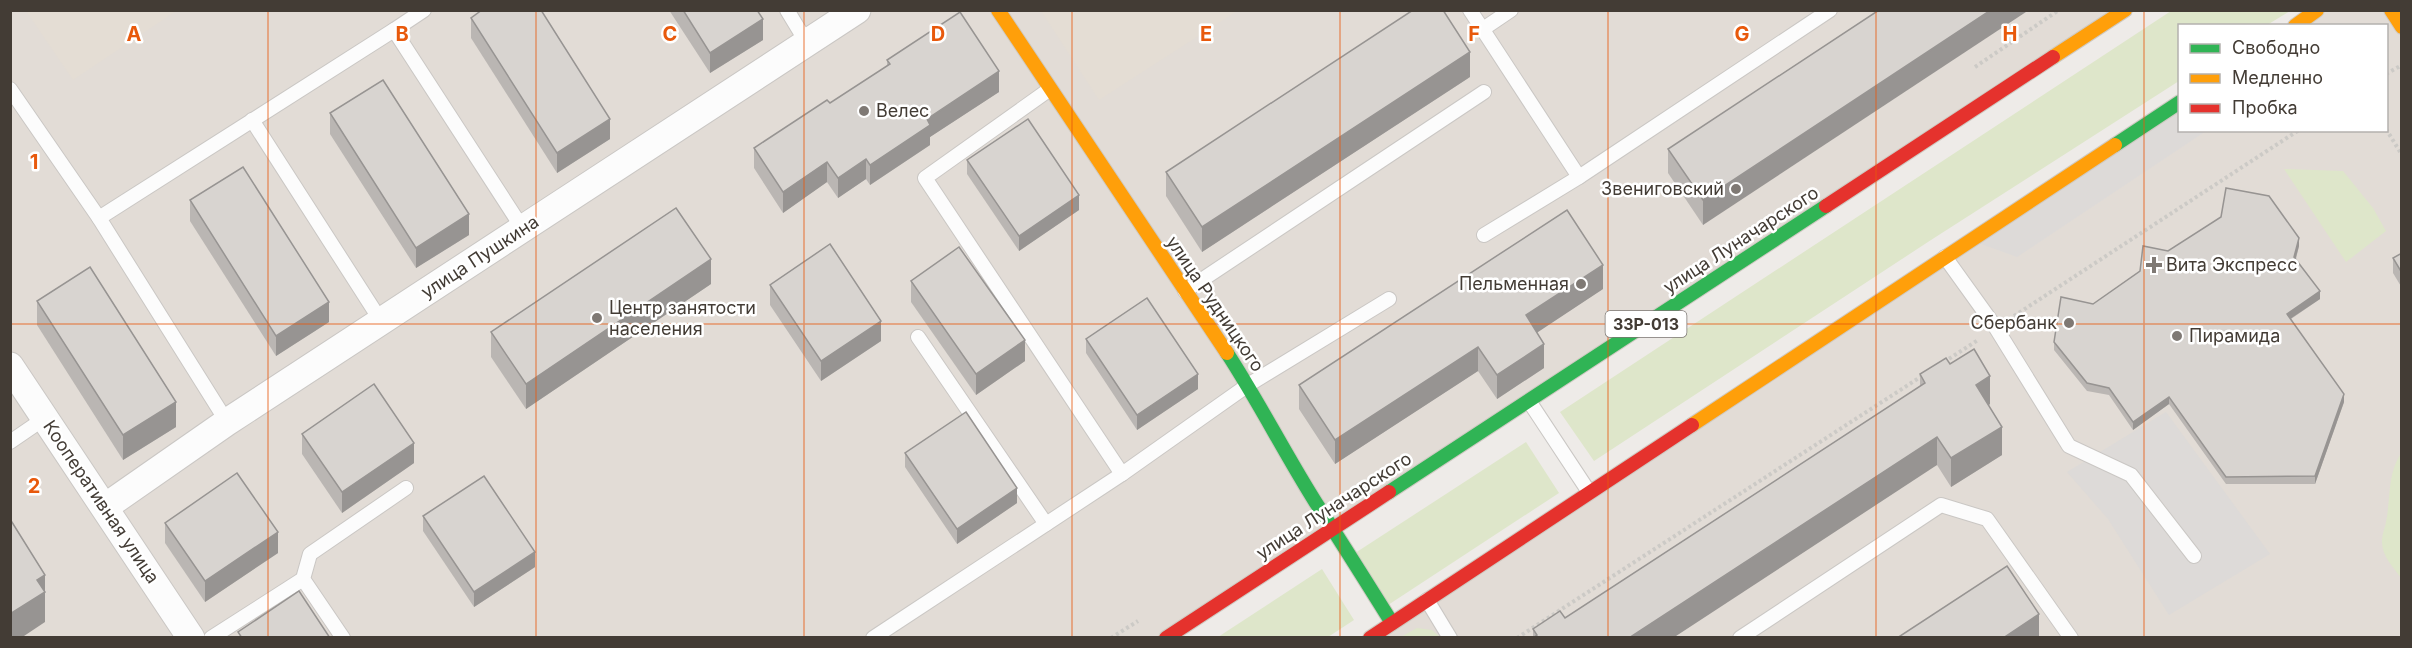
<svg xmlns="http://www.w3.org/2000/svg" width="2412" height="648" font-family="Inter,sans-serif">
<rect width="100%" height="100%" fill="#eeebe8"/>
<g fill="#e2dcd6">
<path d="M 10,11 L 2125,11 L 1166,638 L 11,637 Z"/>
<path d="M 2317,11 L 2401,11 L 2401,637 L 1370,638 L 2179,102 L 2180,130 L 2386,130 L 2386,26 L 2295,25 Z"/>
</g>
<g fill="#e4ddd4">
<path d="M 26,11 L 176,11 L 73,80 Z"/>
<path d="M 1041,11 L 1237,11 L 1099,100 Z"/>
</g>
<g fill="#dee6ca">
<path d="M 2171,11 L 2290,11 L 2267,25 L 2180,26 L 2179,81 L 1931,240 L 1594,461 L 1560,412 Z"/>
<path d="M 2284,169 L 2343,171 L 2373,208 L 2386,231 L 2346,262 Z"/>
<path d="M 1526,442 L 1559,493 L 1385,607 L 1349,557 Z"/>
<path d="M 2401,453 L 2401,578 C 2393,567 2381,555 2382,540 C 2382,534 2385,528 2386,522 C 2391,497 2387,475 2401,453 Z"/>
<path d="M 1322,569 L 1354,620 L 1328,637 L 1218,637 Z"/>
<path d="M 1417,628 L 1432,630 L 1440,637 L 1399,638 Z"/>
</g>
<g fill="#dddad8">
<path d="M 2179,102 L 2180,130 L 2206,131 L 2017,257 L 1970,240 Z"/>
<path d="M 2166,412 L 2270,554 L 2169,615 L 2108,519 L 2067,472 Z"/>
</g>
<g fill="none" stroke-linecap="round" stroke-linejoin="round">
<defs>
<g id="lane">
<path d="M 787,10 L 807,43"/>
<path d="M 1470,10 L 1579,177"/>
<path d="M 1483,29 L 1511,10"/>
<path d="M 394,30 L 424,10"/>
<path d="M 10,89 L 99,218"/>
<path d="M 1050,89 L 925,178 L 1122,474"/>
<path d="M 252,120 L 381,321"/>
<path d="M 1484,235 L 1579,177 L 1830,10"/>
<path d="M 1945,257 L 1996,328 L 2069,446 L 2131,475 L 2194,556"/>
<path d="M 1185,291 L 1484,92"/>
<path d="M 918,337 L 1046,524"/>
<path d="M 1529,401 L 1589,492"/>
<path d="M 227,422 L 99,218 L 394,30 L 523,229"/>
<path d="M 10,442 L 45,418"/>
<path d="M 1427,600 L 1450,638"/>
<path d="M 211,638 L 303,579"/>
<path d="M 343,638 L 303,579 L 310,554 L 406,488"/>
<path d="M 873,638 L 1122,474 L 1248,385 L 1389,299"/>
<path d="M 1740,638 L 1941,505 L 1987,519 L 2071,638"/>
</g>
<g id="street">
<path d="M 10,366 L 191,638"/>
<path d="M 105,507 L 227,422 L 857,10"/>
</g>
<g id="fast">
<path d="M 2115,145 L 2180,102"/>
<path d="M 1227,353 C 1259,402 1285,454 1316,503 C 1342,543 1367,583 1392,623"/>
<path d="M 1389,492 L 1826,206"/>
</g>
<g id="slow">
<path d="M 998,10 L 1227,353"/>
<path d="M 2391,10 L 2402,27"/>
<path d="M 2295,26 L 2317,10"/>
<path d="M 2053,57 L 2125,10"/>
<path d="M 1692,425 L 2115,145"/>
</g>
<g id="jam">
<path d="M 1826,206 L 2053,57"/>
<path d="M 1166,638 L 1389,492"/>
<path d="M 1370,638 L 1692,425"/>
</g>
</defs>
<use href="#lane" stroke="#cac7c4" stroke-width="16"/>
<use href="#street" stroke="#cac7c4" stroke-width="29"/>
<use href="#fast" stroke="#cfcac2" stroke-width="16"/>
<use href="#slow" stroke="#cfcac2" stroke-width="16"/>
<use href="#jam" stroke="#cfcac2" stroke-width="16"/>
<g stroke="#cccac6" stroke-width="4" stroke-dasharray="3 3" stroke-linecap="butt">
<path d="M 1975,67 L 2059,10"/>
<path d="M 2386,74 L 2402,65"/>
<path d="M 2386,129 L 2402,155"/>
<path d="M 2014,316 L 2299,130"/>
<path d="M 1944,362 L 1978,340"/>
<path d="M 1111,638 L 1138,621"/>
<path d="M 1517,638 L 1922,376"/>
</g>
<use href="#lane" stroke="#fcfcfc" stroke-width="14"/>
<use href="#street" stroke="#fcfcfc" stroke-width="27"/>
<use href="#fast" stroke="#30b455" stroke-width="14"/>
<use href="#slow" stroke="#ff9f0a" stroke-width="14"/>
<use href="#jam" stroke="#e5322d" stroke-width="14"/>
</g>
<g fill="#bab6b3">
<path d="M 669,10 L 757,10 L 763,40 L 710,73 Z"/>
<path d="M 1879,10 L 1703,225 L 1668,173 L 1668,149 Z"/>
<path d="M 471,18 L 610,139 L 557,173 L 471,38 Z"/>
<path d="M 887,60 L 999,92 L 930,137 L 930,145 L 870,185 L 866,179 L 838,198 L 827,182 L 783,213 L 754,168 L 754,148 L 830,103 L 887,66 Z"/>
<path d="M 1470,77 L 1202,252 L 1166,196 L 1166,172 Z"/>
<path d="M 330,113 L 469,235 L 416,268 L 330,134 Z"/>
<path d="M 967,160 L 1079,210 L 1019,251 L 967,174 Z"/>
<path d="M 190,200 L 329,322 L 276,356 L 190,221 Z"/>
<path d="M 2299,246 L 2296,259 L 2320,299 L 2291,319 L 2344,402 L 2315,484 L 2226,484 L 2169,404 L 2133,430 L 2109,395 L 2087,391 L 2054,350 L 2054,342 L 2093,304 L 2168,251 Z"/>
<path d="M 2402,253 L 2402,288 L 2393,273 L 2393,258 Z"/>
<path d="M 911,281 L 1025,361 L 976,395 L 911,302 Z"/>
<path d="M 711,284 L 526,409 L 491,357 L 491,332 Z"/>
<path d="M 770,285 L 881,341 L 821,381 L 770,305 Z"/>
<path d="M 1603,289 L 1537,332 L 1544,368 L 1497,399 L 1478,371 L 1335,464 L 1299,409 L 1299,385 Z"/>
<path d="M 37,301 L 176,427 L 123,460 L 37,325 Z"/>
<path d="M 1086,339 L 1198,389 L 1137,430 L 1086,353 Z"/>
<path d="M 1950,364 L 1990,404 L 1989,405 L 2002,455 L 1951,487 L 1937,465 L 1533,638 L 1533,629 L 1565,618 L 1920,387 L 1920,374 Z"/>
<path d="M 302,434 L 414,463 L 342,513 L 302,454 Z"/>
<path d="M 905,453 L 1017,503 L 957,544 L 905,467 Z"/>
<path d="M 423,516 L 535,567 L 474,607 L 423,531 Z"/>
<path d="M 165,523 L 278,553 L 205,602 L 165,543 Z"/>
</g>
<g fill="#979492">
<path d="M 1991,10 L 2029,10 L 1703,225 L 1703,200 Z"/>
<path d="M 763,19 L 763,40 L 710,73 L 710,53 Z"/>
<path d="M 1470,52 L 1470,77 L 1202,252 L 1202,227 Z"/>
<path d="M 999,71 L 999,92 L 930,137 L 930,145 L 870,185 L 870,165 L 927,119 Z"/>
<path d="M 610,119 L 610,139 L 557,173 L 557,153 Z"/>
<path d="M 866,159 L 866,179 L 838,198 L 838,178 Z"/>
<path d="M 827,162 L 827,182 L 783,213 L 783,192 Z"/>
<path d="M 1079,195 L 1079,210 L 1019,251 L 1019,236 Z"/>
<path d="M 469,214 L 469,235 L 416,268 L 416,248 Z"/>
<path d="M 2299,238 L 2299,246 L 2294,264 L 2294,257 Z"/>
<path d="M 711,259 L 711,284 L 526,409 L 526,384 Z"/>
<path d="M 1603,265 L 1603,289 L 1526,340 L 1526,315 Z"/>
<path d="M 2320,291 L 2320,299 L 2287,321 L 2287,314 Z"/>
<path d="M 329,302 L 329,322 L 276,356 L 276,336 Z"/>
<path d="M 881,321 L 881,341 L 821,381 L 821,361 Z"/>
<path d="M 1025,340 L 1025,361 L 976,395 L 976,374 Z"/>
<path d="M 1544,344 L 1544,368 L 1497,399 L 1497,375 Z"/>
<path d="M 1478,347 L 1478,371 L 1335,464 L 1335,440 Z"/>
<path d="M 1198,374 L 1198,389 L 1137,430 L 1137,415 Z"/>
<path d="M 1990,376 L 1990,404 L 1976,413 L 1976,385 Z"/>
<path d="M 2344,394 L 2344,402 L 2315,484 L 2315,476 Z"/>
<path d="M 2169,397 L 2169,404 L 2133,430 L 2133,422 Z"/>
<path d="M 176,402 L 176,427 L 123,460 L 123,435 Z"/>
<path d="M 2002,427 L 2002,455 L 1951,487 L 1951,458 Z"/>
<path d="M 1937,437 L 1937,465 L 1673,638 L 1629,638 Z"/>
<path d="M 414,443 L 414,463 L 342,513 L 342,492 Z"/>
<path d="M 1017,488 L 1017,503 L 957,544 L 957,529 Z"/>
<path d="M 278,532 L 278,553 L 205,602 L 205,581 Z"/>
<path d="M 535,552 L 535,567 L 474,607 L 474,592 Z"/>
<path d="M 45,575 L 45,622 L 21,638 L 10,638 L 10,614 L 37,580 Z"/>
<path d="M 2039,614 L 2039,638 L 2003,638 Z"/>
</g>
<g fill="#d8d4d0" stroke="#979492" stroke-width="1.5">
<path d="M 482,10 L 541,10 L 610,119 L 557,153 L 471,18 Z"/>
<path d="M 683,10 L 757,10 L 763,19 L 710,53 Z"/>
<path d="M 1413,10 L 1443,10 L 1470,52 L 1202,227 L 1166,172 Z"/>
<path d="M 1879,10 L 1991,10 L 1703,200 L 1668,149 Z"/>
<path d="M 960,12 L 999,71 L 927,119 L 930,125 L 870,165 L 866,159 L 838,178 L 827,162 L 783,192 L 754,148 L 827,100 L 830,103 L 890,64 L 887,60 Z"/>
<path d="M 383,80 L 469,214 L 416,248 L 330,113 Z"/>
<path d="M 1028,119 L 1079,195 L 1019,236 L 967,160 Z"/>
<path d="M 243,167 L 329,302 L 276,336 L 190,200 Z"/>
<path d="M 2226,188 L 2269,196 L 2299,238 L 2294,257 L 2320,291 L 2287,314 L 2344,394 L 2315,476 L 2226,477 L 2169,397 L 2133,422 L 2109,388 L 2087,383 L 2054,342 L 2061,297 L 2093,304 L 2140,271 L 2143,246 L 2168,251 L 2221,217 Z"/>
<path d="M 676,208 L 711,259 L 526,384 L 491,332 Z"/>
<path d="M 1567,210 L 1603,265 L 1526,315 L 1544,344 L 1497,375 L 1478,347 L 1335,440 L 1299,385 Z"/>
<path d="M 830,244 L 881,321 L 821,361 L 770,285 Z"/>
<path d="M 959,247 L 1025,340 L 976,374 L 911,281 Z"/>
<path d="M 2402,253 L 2402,273 L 2393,258 Z"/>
<path d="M 90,267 L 176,402 L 123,435 L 37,301 Z"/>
<path d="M 1147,298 L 1198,374 L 1137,415 L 1086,339 Z"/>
<path d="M 1974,349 L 1990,376 L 1976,385 L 2002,427 L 1951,458 L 1937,437 L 1629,638 L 1533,638 L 1537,635 L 1533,629 L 1560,611 L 1565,618 L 1925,383 L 1920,374 L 1946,358 L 1950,364 Z"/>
<path d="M 374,384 L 414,443 L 342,492 L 302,434 Z"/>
<path d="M 966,412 L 1017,488 L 957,529 L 905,453 Z"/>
<path d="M 237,473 L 278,532 L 205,581 L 165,523 Z"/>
<path d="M 484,476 L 535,552 L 474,592 L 423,516 Z"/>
<path d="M 10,519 L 45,575 L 37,580 L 45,592 L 10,614 Z"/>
<path d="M 2007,566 L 2039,614 L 2003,638 L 1897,638 Z"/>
<path d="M 299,591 L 330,638 L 242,638 L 238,632 Z"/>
</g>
<path fill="none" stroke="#e8590c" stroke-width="1.5" stroke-opacity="0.55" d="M 268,10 L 268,638M 536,10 L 536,638M 804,10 L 804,638M 1072,10 L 1072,638M 1340,10 L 1340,638M 1608,10 L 1608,638M 1876,10 L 1876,638M 2144,10 L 2144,638M 10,324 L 2402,324"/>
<g fill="#7f7974" stroke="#fff" stroke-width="2">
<circle cx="864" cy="111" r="6"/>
<circle cx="1736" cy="189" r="6"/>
<path d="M2151 256h6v6h6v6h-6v6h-6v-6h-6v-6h6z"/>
<circle cx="1581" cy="284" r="6"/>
<circle cx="597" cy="318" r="6"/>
<circle cx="2069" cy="323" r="6"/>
<circle cx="2177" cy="336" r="6"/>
</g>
<g text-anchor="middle" stroke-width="5" stroke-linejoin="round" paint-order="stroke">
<rect fill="#fff" stroke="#7b7672" stroke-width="1.5" x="1605.5" y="311" width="81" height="26" rx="4.5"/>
<g font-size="16" font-weight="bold" fill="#433c35">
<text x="1646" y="330">33Р-013</text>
</g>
<g font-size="18" fill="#433c35" stroke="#fff" text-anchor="start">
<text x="876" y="117">Велес</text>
<text x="1724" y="195" text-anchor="end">Звениговский</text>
<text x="2166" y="271">Вита Экспресс</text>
<text x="1569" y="290" text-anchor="end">Пельменная</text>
<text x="609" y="314">Центр занятости<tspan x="609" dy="21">населения</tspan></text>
<text x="2057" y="329" text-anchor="end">Сбербанк</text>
<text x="2189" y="342">Пирамида</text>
</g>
<g font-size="18" fill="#433c35" stroke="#fff">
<text transform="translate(1741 240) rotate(-33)" y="6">улица Луначарского</text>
<text transform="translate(480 257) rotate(-33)" y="6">улица Пушкина</text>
<text transform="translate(1215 304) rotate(56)" y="6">улица Рудницкого</text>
<text transform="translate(101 502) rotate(56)" y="6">Кооперативная улица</text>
<text transform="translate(1334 506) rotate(-33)" y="6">улица Луначарского</text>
</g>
</g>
<g font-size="20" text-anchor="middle" font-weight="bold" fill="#e8590c" stroke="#fff" stroke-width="5" stroke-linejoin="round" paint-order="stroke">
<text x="134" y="41">A</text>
<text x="402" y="41">B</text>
<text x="670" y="41">C</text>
<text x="938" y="41">D</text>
<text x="1206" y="41">E</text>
<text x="1474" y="41">F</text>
<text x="1742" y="41">G</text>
<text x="2010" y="41">H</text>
<text x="34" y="169">1</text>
<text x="34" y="493">2</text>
</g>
<rect width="2412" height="648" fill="none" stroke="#433c35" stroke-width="24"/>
<rect x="2178" y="24" width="210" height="108" fill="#ffffff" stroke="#b4b1ae" stroke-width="1.5"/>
<rect x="2190" y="44" width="30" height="9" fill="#30b455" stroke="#b4b1ae" stroke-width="1.5"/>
<text x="2232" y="54" font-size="18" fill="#433c35">Свободно</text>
<rect x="2190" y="74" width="30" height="9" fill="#ff9f0a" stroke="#b4b1ae" stroke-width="1.5"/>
<text x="2232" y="84" font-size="18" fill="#433c35">Медленно</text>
<rect x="2190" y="104" width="30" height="9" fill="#e5322d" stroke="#b4b1ae" stroke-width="1.5"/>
<text x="2232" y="114" font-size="18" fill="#433c35">Пробка</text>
</svg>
